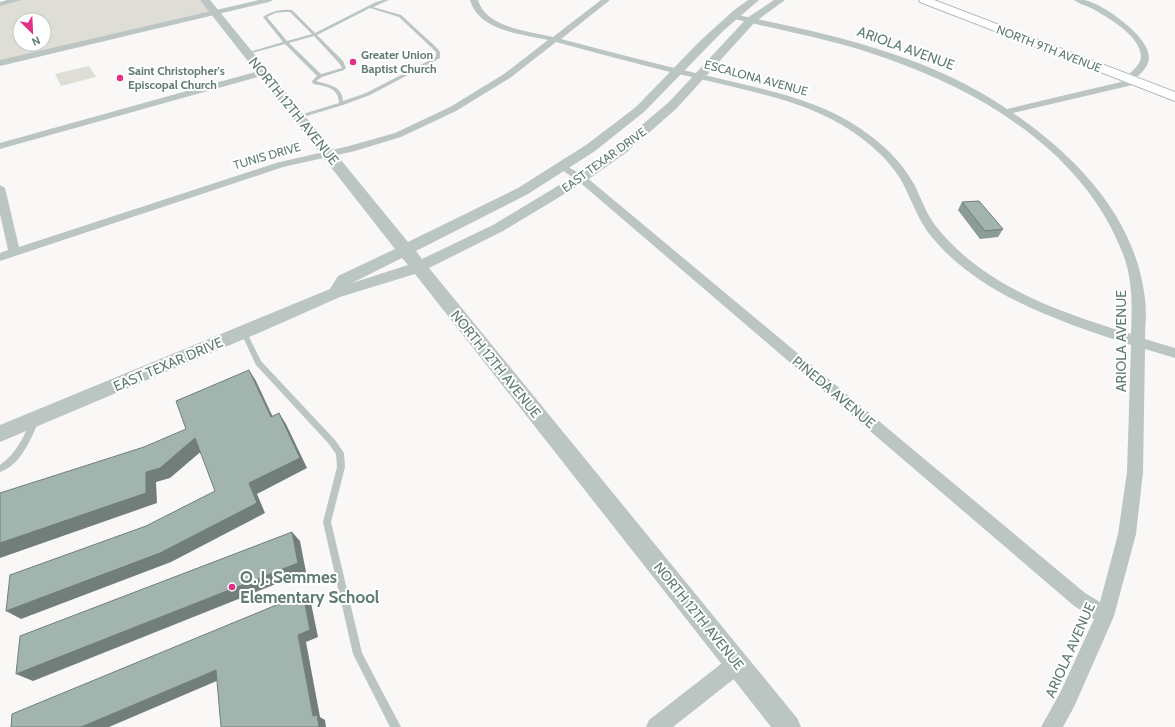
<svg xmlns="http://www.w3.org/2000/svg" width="1175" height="727" font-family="Cabin,sans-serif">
<rect width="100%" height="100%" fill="#f9f8f7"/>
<g fill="#deded6" fill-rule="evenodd">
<path d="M 17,0 L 205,0 L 215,13 L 0,63 L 0,4 ZM 20,20 L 44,20 L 44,44 L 20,44 Z"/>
<path d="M 89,66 L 96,77 L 61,86 L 55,74 Z"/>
</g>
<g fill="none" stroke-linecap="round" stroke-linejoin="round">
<defs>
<path id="secondary" d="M 919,0 L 934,0 L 1175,92 L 1175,101 L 920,2 Z"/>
</defs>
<use href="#secondary" stroke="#aebab7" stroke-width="2"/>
<g fill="#bbc5c2" fill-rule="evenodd">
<path d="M 383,0 L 389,0 L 373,7 L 401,15 L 437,48 L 440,52 L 440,58 L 370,95 L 343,105 L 300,118 L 296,118 L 296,116 L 339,103 C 339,88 326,86 313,84 L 312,81 L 317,76 L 285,44 L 248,54 L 246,53 L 283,42 L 263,17 C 271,11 282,9 292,10 L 315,33 L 376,2 ZM 370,8 L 399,17 L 434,50 L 436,52 L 436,57 L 366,93 L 343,101 C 342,85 328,85 316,81 L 322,77 L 344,70 L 346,68 L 343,61 L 317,35 ZM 284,12 L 290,12 L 312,34 L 287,41 L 267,17 L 275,13 ZM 314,36 L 339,63 L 342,68 L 321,74 L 289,43 Z"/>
<path d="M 242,331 L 246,331 L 261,361 L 335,440 L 344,453 L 345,467 L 331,522 L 362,653 L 401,727 L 390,727 L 353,654 L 323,522 L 337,467 L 336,454 L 329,444 L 256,365 L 241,333 Z"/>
<path d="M 35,417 L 38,418 L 39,420 C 31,439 21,465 0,472 L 0,465 C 17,453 24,436 32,418 Z"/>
</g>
<g fill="#bbc5c2" fill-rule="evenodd">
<path d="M 7,0 L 21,0 L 0,6 L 0,2 Z"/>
<path d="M 259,0 L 273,0 L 269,2 L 0,66 L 0,60 Z"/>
<path d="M 470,0 L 478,0 C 486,28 529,31 553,37 L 601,0 L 610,0 L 561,39 C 608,51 656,64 704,75 C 757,88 815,97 861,129 C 883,144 901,161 914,184 C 921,198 926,213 935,225 C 982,286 1061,313 1131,334 C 1132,307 1133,280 1123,254 C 1085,154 985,93 888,59 C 837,40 783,31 730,18 L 729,16 L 733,14 C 826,33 927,54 1007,109 L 1125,81 C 1125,74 1141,68 1141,56 C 1140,35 1107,17 1091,8 C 1085,5 1079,4 1074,0 C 1077,0 1081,0 1084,0 C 1102,3 1149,36 1149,57 C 1149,67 1141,73 1135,79 L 1138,82 L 1137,84 L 1013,113 C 1077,157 1136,218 1145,299 C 1147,312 1145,326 1145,339 L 1175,348 L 1175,358 L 1145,349 L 1143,472 L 1136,534 L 1114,616 L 1074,707 L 1063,727 L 1041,727 L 1060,693 L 1094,619 L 1073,605 L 577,180 L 557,167 L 562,164 L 585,176 L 1085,593 L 1100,602 L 1118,534 L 1127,472 L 1131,345 C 1058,321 975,294 927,231 C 916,215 910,196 901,180 C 889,160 872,145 853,132 C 808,101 752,92 700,79 C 652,68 604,55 556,42 L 510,78 L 456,111 L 401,137 L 355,151 L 283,167 L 0,261 L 0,253 L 8,250 L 0,214 L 0,185 L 5,188 L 19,247 L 276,163 L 349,146 L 395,133 L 450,107 L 504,74 L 548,40 C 521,34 479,31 470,0 Z"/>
<path d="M 262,70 L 265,71 L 266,73 L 265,75 L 0,149 L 0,143 Z"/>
<path d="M 737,654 L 744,657 L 747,664 L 744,671 L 673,727 L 646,727 L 649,720 L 730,657 Z"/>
</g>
<path fill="#bbc5c2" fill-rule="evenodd" d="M 200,0 L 210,0 L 408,242 L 518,188 L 586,145 L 636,107 L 699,42 L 733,11 L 748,0 L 759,0 L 723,31 L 644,112 L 595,151 L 528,194 L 416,251 L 422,259 L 493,225 L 576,175 L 617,146 L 669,102 L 747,18 L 774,0 L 785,0 L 755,22 L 677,108 L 627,152 L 586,181 L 503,231 L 429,268 L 797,718 L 801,727 L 771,727 L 415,274 L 340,297 L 261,332 L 0,442 L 0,425 L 330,289 L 338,276 L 395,249 ZM 402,258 L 408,265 L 352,283 Z"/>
<use href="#secondary" fill="#fff" fill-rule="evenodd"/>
</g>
<path fill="#8b9b96" d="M 962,202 L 1003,229 L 998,237 L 980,239 L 958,210 Z"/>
<g fill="#717e7a">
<path d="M 249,370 L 256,381 L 278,428 L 271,417 Z"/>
<path d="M 279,413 L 286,424 L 307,468 L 257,494 L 265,513 L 171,562 L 21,619 L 6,611 L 249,483 Z"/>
<path d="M 195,438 L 204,449 L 170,478 L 156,482 L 157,503 L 0,558 L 0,543 L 146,472 Z"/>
<path d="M 292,532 L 300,541 L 306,572 L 33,681 L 16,674 Z"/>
<path d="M 303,594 L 311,603 L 318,637 L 306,642 L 320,717 L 325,720 L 326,727 L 319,727 L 313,716 L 298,635 Z"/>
<path d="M 216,670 L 226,677 L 109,727 L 81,727 Z"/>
</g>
<g fill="#a2b4ae" stroke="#717e7a">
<path d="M 979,201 L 1003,229 L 985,231 L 962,202 Z"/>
<path d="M 249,370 L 271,417 L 279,413 L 300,458 L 249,483 L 257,503 L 160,553 L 6,611 L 10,575 L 146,526 L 215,491 L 195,438 L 160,468 L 146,472 L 146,493 L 0,543 L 0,493 L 144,447 L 186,429 L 176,401 Z"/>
<path d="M 292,532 L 298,563 L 16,674 L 20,636 Z"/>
<path d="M 303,594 L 310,630 L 298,635 L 313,716 L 317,715 L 319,727 L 221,727 L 216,670 L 81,727 L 11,727 L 12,714 Z"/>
</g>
<g fill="#e22f88" stroke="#fff" stroke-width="1.5">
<circle cx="353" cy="62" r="4"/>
<circle cx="120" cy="78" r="4"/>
<circle cx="232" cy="587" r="4"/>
</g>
<g text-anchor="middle" stroke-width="4" stroke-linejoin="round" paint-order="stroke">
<g font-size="12" fill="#607c74" stroke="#fff">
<text transform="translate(1049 49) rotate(21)" y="4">NORTH 9TH AVENUE</text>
<text transform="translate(756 78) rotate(15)" y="4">ESCALONA AVENUE</text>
<text transform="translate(267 156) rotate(-16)" y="4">TUNIS DRIVE</text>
<text transform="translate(604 160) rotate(-36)" y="4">EAST TEXAR DRIVE</text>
</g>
<g font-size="12" font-weight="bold" fill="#607c74" stroke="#fff" text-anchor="start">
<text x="361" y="59">Greater Union<tspan x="361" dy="14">Baptist Church</tspan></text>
<text x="128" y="75">Saint Christopher's<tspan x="128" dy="14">Episcopal Church</tspan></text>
</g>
<g font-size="14" fill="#607c74" stroke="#fff">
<text transform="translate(906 48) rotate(20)" y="5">ARIOLA AVENUE</text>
<text transform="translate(294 111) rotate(51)" y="5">NORTH 12TH AVENUE</text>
<text transform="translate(1121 341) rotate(-90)" y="5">ARIOLA AVENUE</text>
<text transform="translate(168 364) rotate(-23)" y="5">EAST TEXAR DRIVE</text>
<text transform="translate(496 364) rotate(51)" y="5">NORTH 12TH AVENUE</text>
<text transform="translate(834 392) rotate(40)" y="5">PINEDA AVENUE</text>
<text transform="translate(699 616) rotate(51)" y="5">NORTH 12TH AVENUE</text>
<text transform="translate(1070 650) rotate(-66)" y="5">ARIOLA AVENUE</text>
</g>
<g font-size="17" font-weight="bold" fill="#607c74" stroke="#fff" text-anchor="start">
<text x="240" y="583">O. J. Semmes<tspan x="240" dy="20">Elementary School</tspan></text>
</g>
</g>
<g transform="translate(32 32) rotate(156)"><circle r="19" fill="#ffffff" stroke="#bfcbc7"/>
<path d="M0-3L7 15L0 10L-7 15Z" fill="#e22f88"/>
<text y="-6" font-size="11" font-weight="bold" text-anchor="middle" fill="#607c74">N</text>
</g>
</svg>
